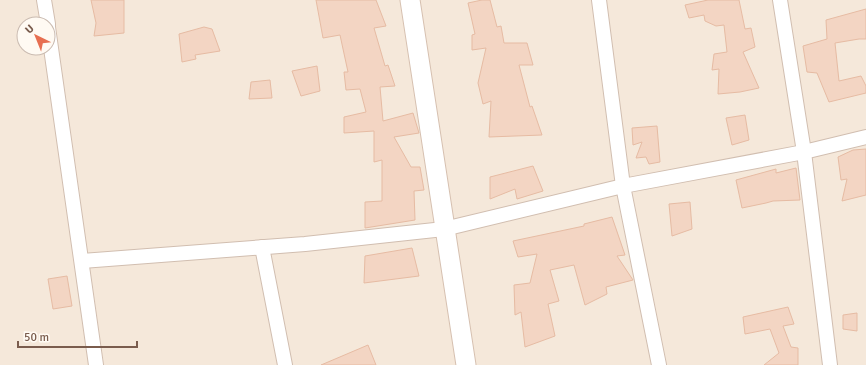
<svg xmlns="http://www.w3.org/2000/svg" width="866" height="365" font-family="Signika,sans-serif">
<rect width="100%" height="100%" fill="#fdf6ec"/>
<path fill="#f5e8da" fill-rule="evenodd" d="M 0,0 L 866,0 L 866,365 L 0,365 ZM 24,24 L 48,24 L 48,48 L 24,48 Z"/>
<g fill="#f3d5c3" stroke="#e6bba3">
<path d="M 91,0 L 124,0 L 124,33 L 94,36 L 96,23 Z"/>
<path d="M 316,0 L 376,0 L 386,26 L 374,28 L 385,66 L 388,65 L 395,86 L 380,87 L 383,121 L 413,113 L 419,133 L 394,137 L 411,167 L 420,167 L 424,190 L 414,191 L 415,220 L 365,228 L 365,202 L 382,201 L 382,160 L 374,162 L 374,131 L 344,133 L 344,117 L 366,112 L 360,89 L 346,90 L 344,72 L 348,72 L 340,35 L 323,38 Z"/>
<path d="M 482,0 L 490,0 L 497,27 L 501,26 L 504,43 L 527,43 L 533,65 L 519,65 L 530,107 L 532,106 L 542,135 L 489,137 L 491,101 L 483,104 L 478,83 L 486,48 L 472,50 L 472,35 L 475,34 L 468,3 Z"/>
<path d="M 708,0 L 739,0 L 745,29 L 751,28 L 755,47 L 743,52 L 759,88 L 740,92 L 718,94 L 719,69 L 712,70 L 714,54 L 727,52 L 724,25 L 716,26 L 705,21 L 704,15 L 689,18 L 685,5 Z"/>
<path d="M 866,9 L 866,39 L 859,39 L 835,43 L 839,81 L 861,76 L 866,86 L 866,93 L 829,102 L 817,73 L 807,72 L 803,46 L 827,39 L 826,20 Z"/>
<path d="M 204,27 L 212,29 L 220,51 L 195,55 L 196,59 L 182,62 L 179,34 Z"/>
<path d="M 317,66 L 320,91 L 301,96 L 292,71 Z"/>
<path d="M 270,80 L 272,98 L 249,99 L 251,82 Z"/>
<path d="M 745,115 L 749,140 L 732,145 L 726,118 Z"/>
<path d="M 657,126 L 660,162 L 649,164 L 646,157 L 636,158 L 642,142 L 633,145 L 632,128 Z"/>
<path d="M 866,149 L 866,195 L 842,201 L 847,179 L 841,180 L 838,157 L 853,150 Z"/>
<path d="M 533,166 L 543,191 L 517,199 L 515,189 L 490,199 L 490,177 Z"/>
<path d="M 796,168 L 800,200 L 773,201 L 766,203 L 742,208 L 736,180 L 776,169 L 776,173 Z"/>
<path d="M 690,202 L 692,229 L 672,236 L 669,204 Z"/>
<path d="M 612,217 L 625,255 L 617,256 L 633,280 L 606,287 L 607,294 L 585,305 L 574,265 L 550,270 L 559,301 L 548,304 L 555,336 L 525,347 L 521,312 L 515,315 L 514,285 L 530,283 L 537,254 L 518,257 L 513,241 L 584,226 L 584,224 Z"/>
<path d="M 412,248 L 419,276 L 364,283 L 365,256 Z"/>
<path d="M 67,276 L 72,306 L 53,309 L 48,279 Z"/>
<path d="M 788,307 L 794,324 L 783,326 L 791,347 L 798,348 L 798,365 L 764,365 L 779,353 L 770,329 L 745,334 L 743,317 Z"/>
<path d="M 857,313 L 857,331 L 843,329 L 843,315 Z"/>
<path d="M 368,345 L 376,365 L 321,365 Z"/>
</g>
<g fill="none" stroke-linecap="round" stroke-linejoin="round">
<defs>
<g id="minor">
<path d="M 44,0 L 48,24"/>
<path d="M 599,0 L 623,186 L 659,365"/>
<path d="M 780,0 L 804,152 L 830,365"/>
<path d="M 48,27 L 96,365"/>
<path d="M 262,247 L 285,365"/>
<path d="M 82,261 L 305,244 L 444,229 L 623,186 L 804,152 L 866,137"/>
</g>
<path id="secondary" d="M 410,0 L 466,365"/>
</defs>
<use href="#minor" stroke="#d1beb0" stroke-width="16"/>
<use href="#secondary" stroke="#d6c0b0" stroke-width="21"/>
<use href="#minor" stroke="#fff" stroke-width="14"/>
<use href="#secondary" stroke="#fff" stroke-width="19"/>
</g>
<g transform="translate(36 36) rotate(317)"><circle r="19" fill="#fffaf3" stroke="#cabbb1"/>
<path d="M0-3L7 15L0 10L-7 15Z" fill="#e76f51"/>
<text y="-6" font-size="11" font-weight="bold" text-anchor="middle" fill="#7a5c4d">U</text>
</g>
<path d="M18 341v6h119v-6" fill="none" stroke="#7a5c4d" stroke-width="2"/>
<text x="24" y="341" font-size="12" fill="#7a5c4d" stroke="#fffaf3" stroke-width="3" paint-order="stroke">50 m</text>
</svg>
